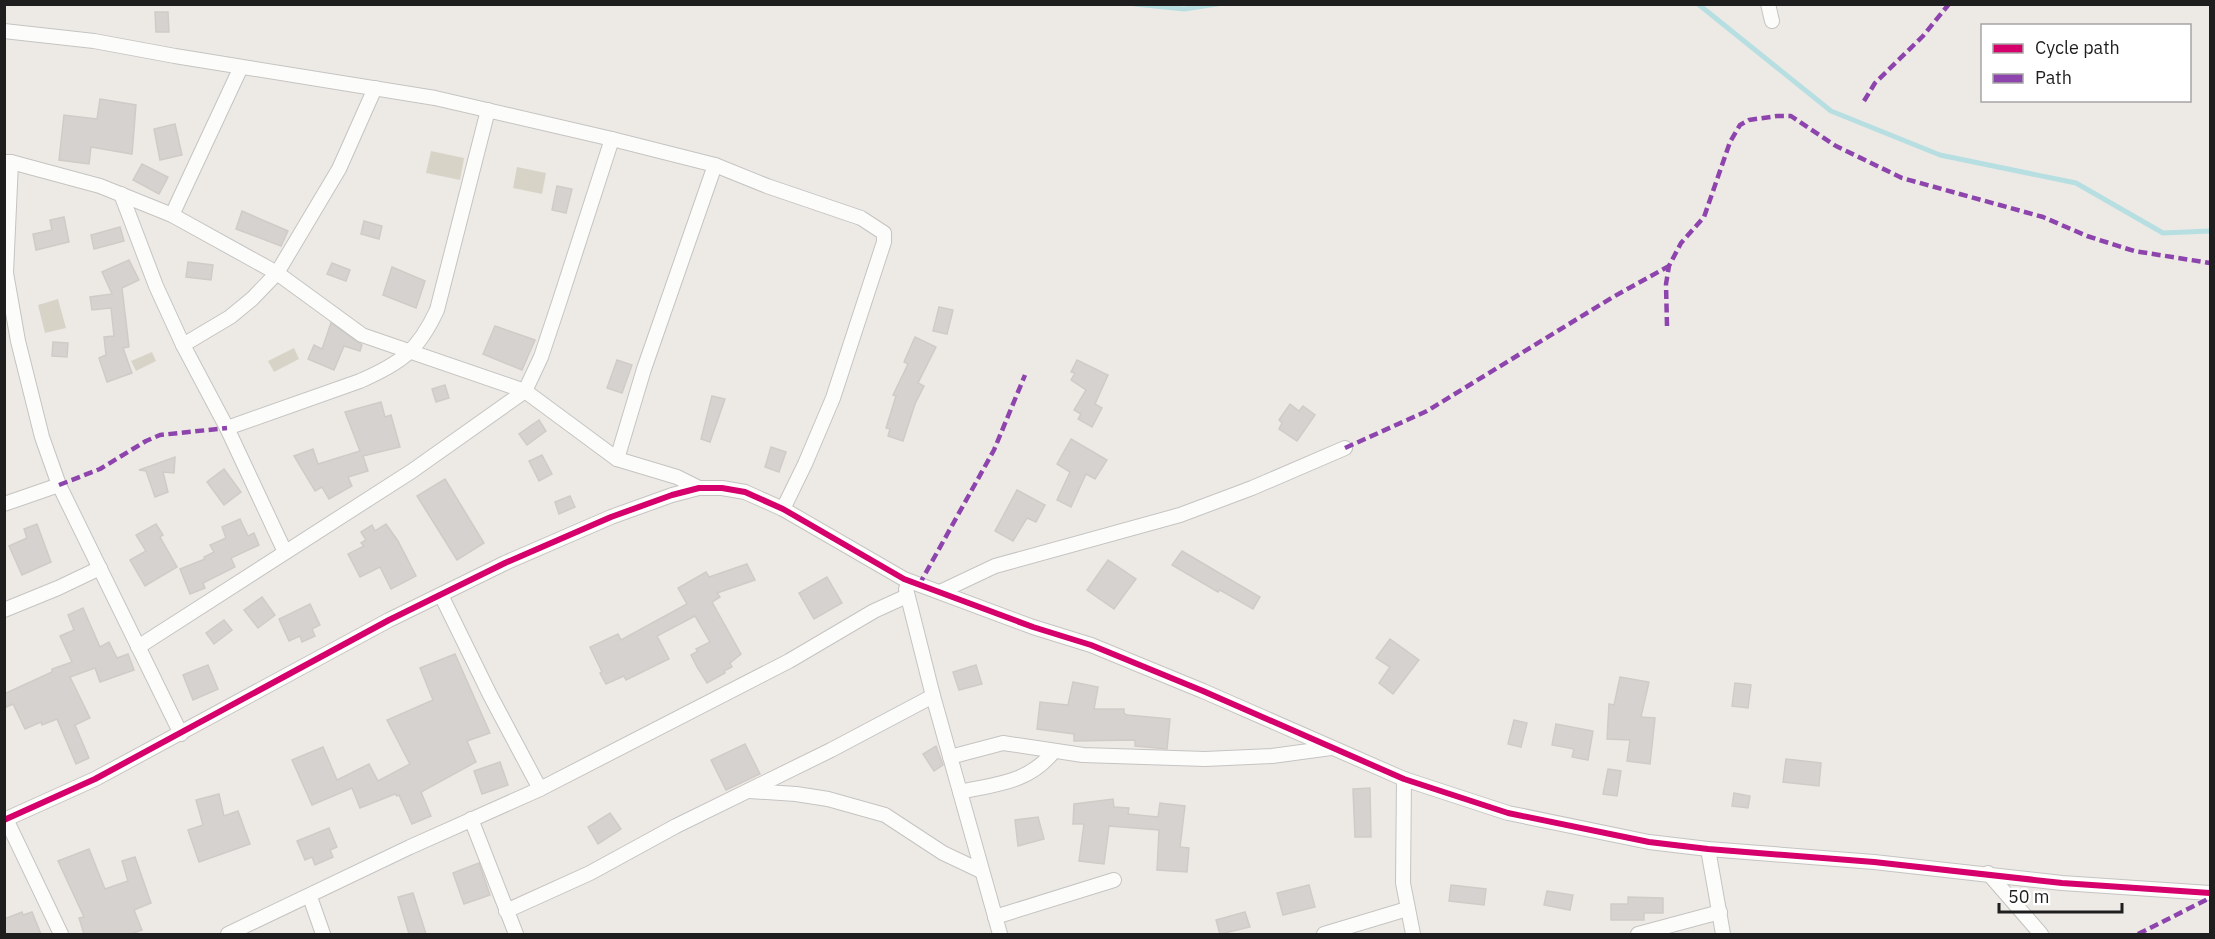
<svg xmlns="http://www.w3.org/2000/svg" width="2215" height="939" font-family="'IBM Plex Sans',sans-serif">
<rect width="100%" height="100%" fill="#edeae6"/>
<g fill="#d7d4c7">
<path d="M 431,151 L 464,158 L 460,180 L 426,173 Z"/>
<path d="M 517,167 L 546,173 L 542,194 L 513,188 Z"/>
<path d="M 58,299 L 66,328 L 45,333 L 38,305 Z"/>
<path d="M 294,348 L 299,359 L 274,372 L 268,361 Z"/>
<path d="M 152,352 L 156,361 L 136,371 L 131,361 Z"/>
</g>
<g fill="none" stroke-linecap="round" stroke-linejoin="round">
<g stroke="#b7dfe2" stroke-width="5">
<path d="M 1135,4 L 1184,9 L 1217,4"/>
<path d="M 1698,4 L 1831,111 L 1940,155 L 2076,183 L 2163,233 L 2210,231"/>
</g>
</g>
<g fill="#d5d2cf" stroke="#d0cbc7" stroke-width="1.5">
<path d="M 155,12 L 168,12 L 169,32 L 156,32 Z"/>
<path d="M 100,99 L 136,105 L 132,154 L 91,147 L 89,164 L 59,160 L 64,115 L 97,119 Z"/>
<path d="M 175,124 L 182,155 L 160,160 L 154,129 Z"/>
<path d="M 142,164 L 168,177 L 159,194 L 133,180 Z"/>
<path d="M 557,186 L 572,189 L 566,213 L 552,210 Z"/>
<path d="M 242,211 L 288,231 L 281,246 L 236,229 Z"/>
<path d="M 64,217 L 69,242 L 36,250 L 33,234 L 52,230 L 50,220 Z"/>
<path d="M 364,221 L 382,226 L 379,239 L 361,234 Z"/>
<path d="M 120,227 L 124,241 L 94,249 L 91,235 Z"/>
<path d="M 129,260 L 139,280 L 122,288 L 129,347 L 123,348 L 132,373 L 107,382 L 99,358 L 106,355 L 104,337 L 114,336 L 111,308 L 92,310 L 90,297 L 112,294 L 102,272 Z"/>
<path d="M 188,262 L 213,265 L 211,280 L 186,277 Z"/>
<path d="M 332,263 L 350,270 L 346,281 L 327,274 Z"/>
<path d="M 392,267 L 425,281 L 416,308 L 383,295 Z"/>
<path d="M 939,307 L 953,310 L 947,334 L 933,331 Z"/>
<path d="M 331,323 L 362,345 L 360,351 L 344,346 L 334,370 L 308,359 L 314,345 L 322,349 Z"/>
<path d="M 495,326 L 535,340 L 522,370 L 483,354 Z"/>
<path d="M 915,337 L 936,347 L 918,383 L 924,386 L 915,404 L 903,441 L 888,436 L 890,429 L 886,428 L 896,396 L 893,395 L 908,364 L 904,362 Z"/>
<path d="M 53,342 L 68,343 L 67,357 L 52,356 Z"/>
<path d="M 617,360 L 632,365 L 622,393 L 607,388 Z"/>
<path d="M 1077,360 L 1108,375 L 1095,404 L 1102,408 L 1092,427 L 1078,419 L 1081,414 L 1074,410 L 1086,390 L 1071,380 L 1075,373 L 1071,372 Z"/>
<path d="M 445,385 L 449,398 L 436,402 L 432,389 Z"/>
<path d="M 712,396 L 725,399 L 710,442 L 701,439 Z"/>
<path d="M 381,402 L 385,417 L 391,415 L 400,447 L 363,456 L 368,471 L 348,477 L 352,486 L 329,499 L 322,487 L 315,491 L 294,456 L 313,449 L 318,464 L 360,451 L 345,412 Z"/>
<path d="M 1290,404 L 1299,411 L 1303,406 L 1315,415 L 1297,441 L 1279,429 L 1282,423 L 1279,420 Z"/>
<path d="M 539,420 L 546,431 L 527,445 L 519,434 Z"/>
<path d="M 1071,439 L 1107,460 L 1095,479 L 1086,474 L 1071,507 L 1057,500 L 1070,472 L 1057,464 Z"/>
<path d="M 771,447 L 786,452 L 779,472 L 765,467 Z"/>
<path d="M 542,455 L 552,474 L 539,481 L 529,461 Z"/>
<path d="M 175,457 L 174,473 L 163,472 L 168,492 L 155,497 L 146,471 L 139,470 Z"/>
<path d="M 224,469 L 241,492 L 224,505 L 207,482 Z"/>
<path d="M 445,479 L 484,543 L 457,560 L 417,496 Z"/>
<path d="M 1017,490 L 1045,505 L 1036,522 L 1027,518 L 1013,541 L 995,531 Z"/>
<path d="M 570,496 L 575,507 L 559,514 L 555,502 Z"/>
<path d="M 240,519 L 248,536 L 254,533 L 259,545 L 231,558 L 235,567 L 203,583 L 205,588 L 190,594 L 180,569 L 205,559 L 204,557 L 214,552 L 210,545 L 226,538 L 222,527 Z"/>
<path d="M 37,524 L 51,562 L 22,575 L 9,546 L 27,538 L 24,529 Z"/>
<path d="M 156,524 L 163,535 L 160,537 L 177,567 L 145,586 L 130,560 L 146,551 L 136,535 Z"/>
<path d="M 386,524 L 398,541 L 416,576 L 391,589 L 380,567 L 360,577 L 348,554 L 364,546 L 361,543 L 366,540 L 361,532 L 372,525 L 375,531 Z"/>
<path d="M 1182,551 L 1260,597 L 1253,609 L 1220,590 L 1218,592 L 1172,565 Z"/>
<path d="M 1108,560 L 1136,579 L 1114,609 L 1087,590 Z"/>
<path d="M 747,564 L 755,580 L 717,593 L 720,597 L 712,602 L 741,654 L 730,663 L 732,667 L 724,671 L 725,673 L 707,683 L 697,667 L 691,655 L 698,651 L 696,649 L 710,642 L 695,616 L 657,636 L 669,659 L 626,680 L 624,676 L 606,684 L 600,673 L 602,672 L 590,647 L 618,634 L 621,640 L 687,604 L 678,588 L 706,572 L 709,577 Z"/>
<path d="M 827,577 L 842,603 L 814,619 L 799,593 Z"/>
<path d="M 262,597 L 275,615 L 258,628 L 244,610 Z"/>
<path d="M 310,604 L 320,625 L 312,629 L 315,636 L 302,642 L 300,636 L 289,641 L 279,619 Z"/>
<path d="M 83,608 L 100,647 L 109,642 L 117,658 L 128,654 L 134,670 L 100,682 L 95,668 L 70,677 L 90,718 L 75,725 L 89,758 L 76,764 L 57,719 L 42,725 L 41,722 L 25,729 L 13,704 L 4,708 L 4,694 L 52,672 L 52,669 L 72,662 L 60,636 L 74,630 L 68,615 Z"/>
<path d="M 224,620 L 232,630 L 214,644 L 206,633 Z"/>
<path d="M 1390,639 L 1419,660 L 1393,694 L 1379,683 L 1390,667 L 1376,658 Z"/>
<path d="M 455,654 L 490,733 L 467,741 L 476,762 L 421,792 L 431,816 L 412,824 L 399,795 L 397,796 L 395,794 L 360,808 L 352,788 L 312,805 L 292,760 L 323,747 L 337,780 L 369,764 L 378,781 L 410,764 L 387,720 L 433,700 L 420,668 Z"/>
<path d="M 208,665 L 218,689 L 193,700 L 183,675 Z"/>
<path d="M 976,665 L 982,684 L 959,690 L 953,672 Z"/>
<path d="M 1620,677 L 1649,682 L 1641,717 L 1655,718 L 1650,764 L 1627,761 L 1630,740 L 1607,739 L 1609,704 L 1614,705 Z"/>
<path d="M 1073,682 L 1098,687 L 1094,709 L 1124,709 L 1124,713 L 1127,715 L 1170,719 L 1167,749 L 1135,746 L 1135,740 L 1074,741 L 1074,734 L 1037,729 L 1040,702 L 1068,705 Z"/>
<path d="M 1735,683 L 1751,685 L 1748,708 L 1732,706 Z"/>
<path d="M 1514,720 L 1527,723 L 1521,747 L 1508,744 Z"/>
<path d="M 1556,724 L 1593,731 L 1588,760 L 1572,757 L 1574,749 L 1552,745 Z"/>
<path d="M 745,744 L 760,774 L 726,790 L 711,760 Z"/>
<path d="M 936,746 L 943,765 L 934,771 L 923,754 Z"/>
<path d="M 1786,759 L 1821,763 L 1819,786 L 1783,782 Z"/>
<path d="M 500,762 L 508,785 L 482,794 L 474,771 Z"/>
<path d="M 1608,769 L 1621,771 L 1617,796 L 1603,794 Z"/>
<path d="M 1370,788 L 1371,837 L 1355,837 L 1353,789 Z"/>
<path d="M 1734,793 L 1750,796 L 1748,808 L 1732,806 Z"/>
<path d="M 219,794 L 224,816 L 238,811 L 250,844 L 199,862 L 188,830 L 203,825 L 196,800 Z"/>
<path d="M 1113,799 L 1114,807 L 1129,808 L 1128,814 L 1158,817 L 1160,803 L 1185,806 L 1180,847 L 1189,848 L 1187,872 L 1157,870 L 1159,830 L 1109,826 L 1104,864 L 1079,861 L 1084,824 L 1073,824 L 1074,804 Z"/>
<path d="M 610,813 L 621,829 L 598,844 L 588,827 Z"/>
<path d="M 1038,817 L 1044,839 L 1018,846 L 1015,820 Z"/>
<path d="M 329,828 L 337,847 L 330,850 L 333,857 L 315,865 L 312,857 L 305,860 L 297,841 Z"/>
<path d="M 89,849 L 105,889 L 128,881 L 122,861 L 135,857 L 151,903 L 134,910 L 142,930 L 131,934 L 84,934 L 79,918 L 84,917 L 58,861 Z"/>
<path d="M 479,863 L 490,895 L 464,904 L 453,873 Z"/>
<path d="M 1309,885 L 1315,907 L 1283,915 L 1277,893 Z"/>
<path d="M 1451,885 L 1486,889 L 1484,905 L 1449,901 Z"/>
<path d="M 1547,891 L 1573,895 L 1570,910 L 1544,905 Z"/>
<path d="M 413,893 L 426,934 L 409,934 L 398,897 Z"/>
<path d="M 1628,897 L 1663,898 L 1663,913 L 1644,913 L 1644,920 L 1611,920 L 1611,904 L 1628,904 Z"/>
<path d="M 22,912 L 23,915 L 32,912 L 41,934 L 4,934 L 4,919 Z"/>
<path d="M 1245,912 L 1250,927 L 1220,934 L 1216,920 Z"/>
</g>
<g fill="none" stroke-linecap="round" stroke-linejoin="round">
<defs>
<g id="minor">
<path d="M 1768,4 L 1772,21"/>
<path d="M 4,31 L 94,41 L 175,56 L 435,98 L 612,139 L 715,165 L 767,186 L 861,218 L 884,233 L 884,242 L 833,398 L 805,464 L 783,509"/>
<path d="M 4,162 L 11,162 L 100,186 L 172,215 L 277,273 L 362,335 L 525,391 L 617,459 L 677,477 L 699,488"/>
<path d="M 11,162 L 6,273 L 18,341 L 42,437 L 59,485 L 181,734"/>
<path d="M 121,194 L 156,286 L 183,345 L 227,428 L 285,552"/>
<path d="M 172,215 L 241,67"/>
<path d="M 183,345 L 230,317 L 252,299 L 277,273 L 339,169 L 375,88"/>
<path d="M 227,428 L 360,381 C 401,363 418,351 437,310 L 488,110"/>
<path d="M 617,459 L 644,369 L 715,165"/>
<path d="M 4,504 L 59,485"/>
<path d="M 906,589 L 933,696 L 1000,934"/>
<path d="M 940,592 L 995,566 L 1180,515 L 1252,488 L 1345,448"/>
<path d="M 441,595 L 490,695 L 540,789"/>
<path d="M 4,610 L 58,588 L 100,568"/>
<path d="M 138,647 L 412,471 L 525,391 L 541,357 L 559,303 L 612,139"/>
<path d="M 950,757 L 1003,743 L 1083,755 L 1205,759 L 1272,756 L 1331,748"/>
<path d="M 1404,779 L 1403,883 L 1413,934"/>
<path d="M 749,791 L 796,794 L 828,799 L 885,815 L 943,853 L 981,871"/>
<path d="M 960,792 C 996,784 1029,783 1054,751"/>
<path d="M 6,819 L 61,934"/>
<path d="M 471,819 L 516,934"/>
<path d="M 4,820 L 95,779 L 389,620 L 505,563 L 611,517 L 672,495 L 699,488 L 722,488 L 745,492 L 783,509 L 904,579 L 1033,627 L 1091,645 L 1203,691 L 1404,779 L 1508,813 L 1649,842 L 1708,849 L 1874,862 L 2062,883 L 2210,893"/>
<path d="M 1708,849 L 1723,934"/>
<path d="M 1988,873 L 2041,934"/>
<path d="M 310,897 L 323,934"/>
<path d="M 506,911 L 590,873 L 676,826 L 831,750 L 933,696"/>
<path d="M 995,917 L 1114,880"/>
<path d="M 228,934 L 410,847 L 540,789 L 789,661 L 874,611 L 907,596"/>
<path d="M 1324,934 L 1407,909"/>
<path d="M 1638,934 L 1720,912"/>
</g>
</defs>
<use href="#minor" stroke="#c5c4c2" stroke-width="16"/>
<use href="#minor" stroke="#fcfcfb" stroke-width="14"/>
<g stroke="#8e44ad" stroke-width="4.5" stroke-dasharray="9 4.5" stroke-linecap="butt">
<path d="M 1864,101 L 1875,83 L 1923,36 L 1949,4"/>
<path d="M 1667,326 L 1666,284 L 1669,266 L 1681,243 L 1704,217 L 1730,142 L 1740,125 L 1749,120 L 1777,116 L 1791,116 L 1836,146 L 1902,178 L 2043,217 L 2087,236 L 2134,251 L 2210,263"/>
<path d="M 1345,448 L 1427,411 L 1613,297 L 1669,266"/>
<path d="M 59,485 L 100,469 L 146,441 L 160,435 L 227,428"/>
<path d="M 919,585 L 994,450 L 1025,375"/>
<path d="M 2138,934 L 2210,898"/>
</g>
<defs>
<path id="cycleway" d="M 4,820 L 95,779 L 389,620 L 505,563 L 611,517 L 672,495 L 699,488 L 722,488 L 745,492 L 783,509 L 904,579 L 1033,627 L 1091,645 L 1203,691 L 1404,779 L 1508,813 L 1649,842 L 1708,849 L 1874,862 L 2062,883 L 2210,893"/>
</defs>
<use href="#cycleway" stroke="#fff" stroke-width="10"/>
<use href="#cycleway" stroke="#d6006c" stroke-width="6"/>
</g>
<rect width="2215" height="939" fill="none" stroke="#1e1e1e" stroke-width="12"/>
<rect x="1981" y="24" width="210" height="78" fill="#ffffff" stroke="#a5a5a5" stroke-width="1.5"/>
<rect x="1993" y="44" width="30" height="9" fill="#d6006c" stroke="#a5a5a5" stroke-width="1.5"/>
<text x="2035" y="54" font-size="18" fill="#1e1e1e">Cycle path</text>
<rect x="1993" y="74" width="30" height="9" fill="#8e44ad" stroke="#a5a5a5" stroke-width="1.5"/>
<text x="2035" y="84" font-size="18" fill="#1e1e1e">Path</text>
<path d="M1999 903v9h123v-9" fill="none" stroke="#1e1e1e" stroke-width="3"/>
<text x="2008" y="903" font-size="18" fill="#1e1e1e" stroke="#ffffff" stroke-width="4.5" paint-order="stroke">50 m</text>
</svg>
